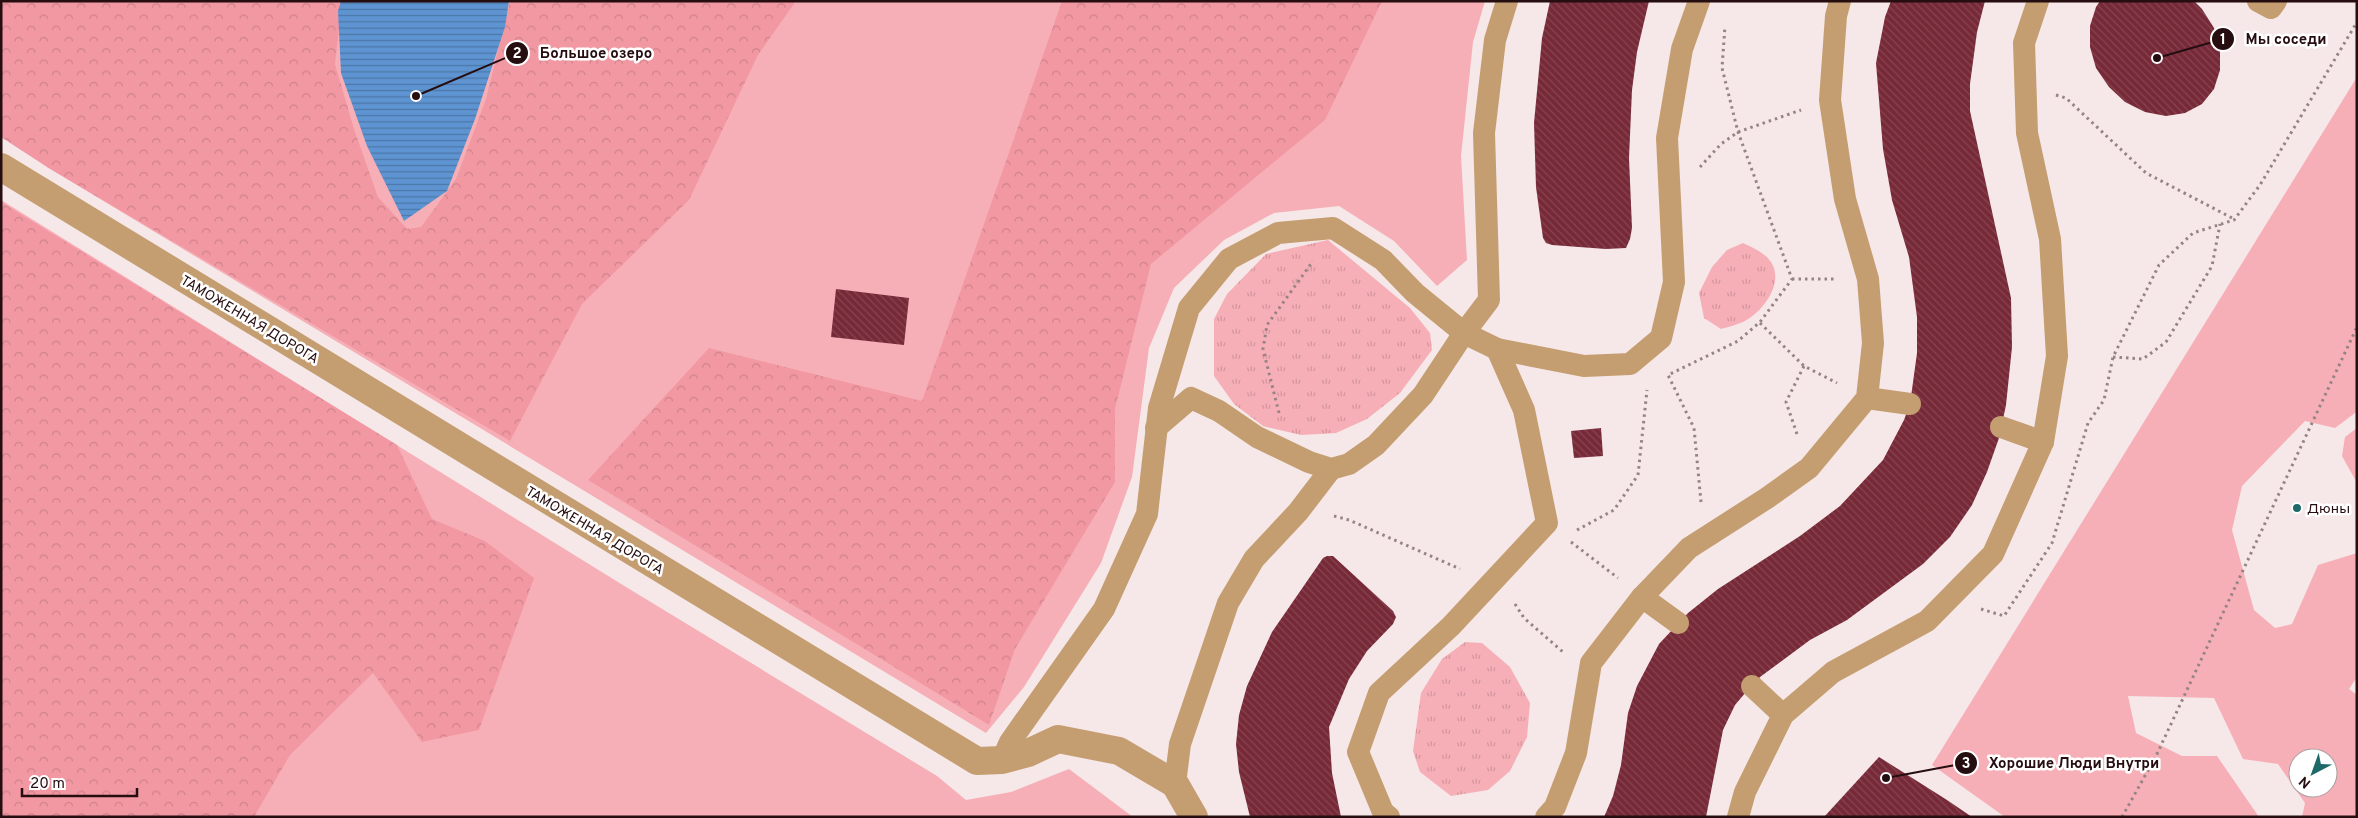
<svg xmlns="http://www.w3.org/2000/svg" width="2358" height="818" font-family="Overpass,sans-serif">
<defs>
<pattern id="forest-crowns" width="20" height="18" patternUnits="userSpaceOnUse" patternTransform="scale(1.25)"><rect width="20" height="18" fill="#f298a3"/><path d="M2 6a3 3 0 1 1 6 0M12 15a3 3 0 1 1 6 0" fill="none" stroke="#cf828b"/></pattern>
<pattern id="park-tufts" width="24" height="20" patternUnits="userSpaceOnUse" patternTransform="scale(1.25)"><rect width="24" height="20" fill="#f7afb7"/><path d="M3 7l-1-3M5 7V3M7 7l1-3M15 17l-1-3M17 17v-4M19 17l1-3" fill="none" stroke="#d4959c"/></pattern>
<pattern id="water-rules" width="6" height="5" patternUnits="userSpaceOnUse" patternTransform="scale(1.25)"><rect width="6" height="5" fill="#5d94d1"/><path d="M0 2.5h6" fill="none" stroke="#4d77a8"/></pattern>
<pattern id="building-back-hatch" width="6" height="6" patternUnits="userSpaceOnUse" patternTransform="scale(1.25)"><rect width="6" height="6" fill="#772938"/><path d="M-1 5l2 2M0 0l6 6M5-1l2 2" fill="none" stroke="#854551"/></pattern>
</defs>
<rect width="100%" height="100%" fill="#f6e7e8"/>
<g fill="#f7afb7" fill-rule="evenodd">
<path d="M 109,1 L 1485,1 L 1473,42 L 1461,156 L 1467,260 L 1437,286 L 1394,241 L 1339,206 L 1274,213 L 1224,240 L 1174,288 L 1149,348 L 1132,477 L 1101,563 L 1024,687 L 986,733 L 47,167 Z"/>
<path d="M 2357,77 L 2357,409 L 2355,413 L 2335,428 L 2305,421 L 2242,486 L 2232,530 L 2254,610 L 2275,628 L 2292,624 L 2318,565 L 2357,553 L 2357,677 L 2349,689 L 2357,695 L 2357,817 L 2302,817 L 2305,803 L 2278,764 L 2243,759 L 2214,698 L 2128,696 L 2136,733 L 2182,756 L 2217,756 L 2259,817 L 2005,817 L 1932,765 ZM 2298,758 L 2328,758 L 2328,788 L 2298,788 Z"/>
<path d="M 1,200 L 626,587 L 937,776 L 966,800 L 1011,792 L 1069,769 L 1133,817 L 1,817 Z"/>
<path d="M 2357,428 L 2357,483 L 2342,456 L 2345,437 Z"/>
</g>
<g fill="url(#forest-crowns)">
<path d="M 1,1 L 342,1 L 335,64 L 354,129 L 378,197 L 407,229 L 421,227 L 456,179 L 486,99 L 510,1 L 796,1 L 758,55 L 689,200 L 582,304 L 510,441 L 47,167 L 1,137 Z"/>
<path d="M 1062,1 L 1382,1 L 1325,120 L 1151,264 L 1115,409 L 1115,482 L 1015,649 L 989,725 L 588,480 L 709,348 L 922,401 Z"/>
<path d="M 1,202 L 397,445 L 432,519 L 485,541 L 534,578 L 479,730 L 422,742 L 373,673 L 290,755 L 254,817 L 1,817 Z"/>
</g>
<g fill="url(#park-tufts)">
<path d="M 1328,240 L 1410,308 L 1430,333 L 1432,350 L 1400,393 L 1367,419 L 1336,433 L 1301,435 L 1263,426 L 1234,404 L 1214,376 L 1214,319 L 1227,294 L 1266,254 Z"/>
<path d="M 1743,243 C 1753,248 1764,252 1771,262 C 1785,283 1762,313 1743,322 C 1736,325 1728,327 1721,329 L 1704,318 L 1699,293 L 1712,267 L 1727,250 Z"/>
<path d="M 1465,642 L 1482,643 L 1510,667 L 1530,703 L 1527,737 L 1510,771 L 1488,790 L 1451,796 L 1420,772 L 1413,751 L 1421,693 L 1442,659 Z"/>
</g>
<path fill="url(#water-rules)" d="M 341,1 L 509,1 L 505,27 L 475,119 L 447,191 L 404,221 L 367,146 L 341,73 L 338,11 Z"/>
<g fill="url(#building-back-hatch)">
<path d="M 1550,1 L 1649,1 L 1637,52 L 1632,90 L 1629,158 L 1632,228 L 1630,239 L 1626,248 L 1606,249 L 1552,245 L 1546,243 L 1543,238 L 1536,187 L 1534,123 L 1542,38 Z"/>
<path d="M 1891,1 L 1985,1 L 1977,32 L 1970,84 L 1970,111 L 2011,298 L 2012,347 L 2006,405 L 1999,438 L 1987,472 L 1972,505 L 1950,537 L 1923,564 L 1847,620 L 1810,640 L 1760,677 L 1746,692 L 1735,705 L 1723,730 L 1706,817 L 1604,817 L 1613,796 L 1621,765 L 1628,713 L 1637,686 L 1659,644 L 1688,613 L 1718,589 L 1800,536 L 1840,506 L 1883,460 L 1904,420 L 1910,404 L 1917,353 L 1917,317 L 1909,257 L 1892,200 L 1883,149 L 1876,63 L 1885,17 Z"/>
<path d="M 2100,1 L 2194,1 L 2202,9 L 2214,28 L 2220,49 L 2220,70 L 2214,89 L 2202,104 L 2185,113 L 2166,116 L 2145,112 L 2125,102 L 2109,87 L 2096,68 L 2090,47 L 2090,26 L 2096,7 Z"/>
<path d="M 836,289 L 909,298 L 904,345 L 831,337 Z"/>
<path d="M 1601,428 L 1603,456 L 1574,458 L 1571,431 Z"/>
<path d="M 1327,556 L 1333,556 L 1393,611 L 1396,617 L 1393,624 L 1367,651 L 1349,679 L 1329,727 L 1332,773 L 1341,817 L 1250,817 L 1239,772 L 1236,744 L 1239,715 L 1247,686 L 1272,632 L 1323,558 Z"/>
<path d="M 1879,757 L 1947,800 L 1972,817 L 1824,817 Z"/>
</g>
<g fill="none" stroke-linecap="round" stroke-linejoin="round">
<g stroke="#968384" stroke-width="3" stroke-dasharray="2.5 4" stroke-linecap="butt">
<path d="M 2056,95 L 2066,98 L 2146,173 L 2234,219"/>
<path d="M 1700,167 L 1721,144 L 1738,132 L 1801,110"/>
<path d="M 1792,279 L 1834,279"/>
<path d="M 1760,323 L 1804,366 L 1837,383"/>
<path d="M 2113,357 L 2143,359 L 2166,342 L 2212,266 L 2220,224"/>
<path d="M 1279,413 L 1263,349 L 1267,325 L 1313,261"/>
<path d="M 1797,434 L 1786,402 L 1804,366"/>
<path d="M 1701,502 L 1694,428 L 1668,375 L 1738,341 L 1760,322 L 1792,279 L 1738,132 L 1722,68 L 1725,26"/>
<path d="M 1334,516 L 1349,520 L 1460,569"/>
<path d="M 1577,530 L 1614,510 L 1638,475 L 1647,390"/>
<path d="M 1571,542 L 1618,578"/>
<path d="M 1515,604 L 1524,618 L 1563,652"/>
<path d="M 1981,609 L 2004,616 L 2052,543 L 2088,423 L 2104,400 L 2113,357 L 2159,265 L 2193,233 L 2234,220 L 2260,185 L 2357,22"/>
<path d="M 2122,817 L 2156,756 L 2357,327"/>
</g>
<g stroke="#c49e70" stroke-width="22">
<path d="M 2258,1 L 2271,8 L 2276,1"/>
<path d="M 1867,398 L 1910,404"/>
<path d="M 2001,427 L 2043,442"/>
<path d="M 1156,428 L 1191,398 L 1219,411 L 1257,437 L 1309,462 L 1331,469 L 1349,464 L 1376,445 L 1423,395 L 1464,333 L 1497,349 L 1584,366 L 1630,364 L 1661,338 L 1674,282 L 1667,138 L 1682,49 L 1699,1"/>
<path d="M 1642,597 L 1678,623"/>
<path d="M 1752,686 L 1783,715"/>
<path d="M 1002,760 L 1010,742 L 1104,609 L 1147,514 L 1159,408 L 1189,308 L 1229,259 L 1278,233 L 1333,228 L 1383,260 L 1415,293 L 1464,333 L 1489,300 L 1484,133 L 1495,40 L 1507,1"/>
<path d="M 1175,784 L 1180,744 L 1228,603 L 1254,559 L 1298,512 L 1331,469"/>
<path d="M 1389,817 L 1383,812 L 1358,752 L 1379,693 L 1451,626 L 1547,523 L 1524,410 L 1497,349"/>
<path d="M 1546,817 L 1555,807 L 1576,753 L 1591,663 L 1642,597 L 1689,548 L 1767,498 L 1809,468 L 1867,398 L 1873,343 L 1868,279 L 1845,199 L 1830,100 L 1836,16 L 1840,1"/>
<path d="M 1738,817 L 1745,792 L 1783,715 L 1833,672 L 1927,621 L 1993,554 L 2043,442 L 2057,356 L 2050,239 L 2027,133 L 2024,43 L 2038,1"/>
</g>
<path stroke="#c49e70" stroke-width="28" d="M 1,167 L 977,761 L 1002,760 L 1028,753 L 1058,739 L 1119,751 L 1175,784 L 1194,817"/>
</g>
<circle fill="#1e6a68" stroke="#fff" stroke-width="2" cx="2297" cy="508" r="5"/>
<g text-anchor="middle" stroke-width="5" stroke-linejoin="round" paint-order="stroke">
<g font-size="14" fill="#250d10" stroke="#fff">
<text transform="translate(250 319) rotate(31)" y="5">ТАМОЖЕННАЯ ДОРОГА</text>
<text transform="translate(595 530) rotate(31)" y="5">ТАМОЖЕННАЯ ДОРОГА</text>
</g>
<g font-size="14" fill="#250d10" stroke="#fff" text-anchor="start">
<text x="2307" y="513">Дюны</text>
</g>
</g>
<path fill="none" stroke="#250d10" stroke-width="2" d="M2157 58L2223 39M416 96L517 53M1886 778L1966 763"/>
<g fill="#250d10" stroke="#fff" stroke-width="2">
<circle cx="2157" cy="58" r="5"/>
<circle cx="416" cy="96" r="5"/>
<circle cx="1886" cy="778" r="5"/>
<circle cx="2223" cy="39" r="12"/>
<circle cx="517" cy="53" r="12"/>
<circle cx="1966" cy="763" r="12"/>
</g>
<g font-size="15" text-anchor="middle" font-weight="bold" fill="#fff">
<text x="2223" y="44">1</text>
<text x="517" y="58">2</text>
<text x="1966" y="768">3</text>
</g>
<g font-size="15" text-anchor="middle" font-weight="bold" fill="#250d10" stroke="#fff" stroke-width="5" stroke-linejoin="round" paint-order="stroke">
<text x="2286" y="44">Мы соседи</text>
<text x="596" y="58">Большое озеро</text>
<text x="2074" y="768">Хорошие Люди Внутри</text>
</g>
<rect width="2358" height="818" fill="none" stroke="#250d10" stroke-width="5"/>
<g transform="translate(2313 773) rotate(221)"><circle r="24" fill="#ffffff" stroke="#a89e9f"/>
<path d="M0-4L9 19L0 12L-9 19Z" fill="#1e6a68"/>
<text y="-8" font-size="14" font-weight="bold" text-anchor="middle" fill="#250d10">N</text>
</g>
<path d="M22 788v8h115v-8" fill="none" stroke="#250d10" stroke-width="2.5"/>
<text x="30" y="788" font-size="15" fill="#250d10" stroke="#ffffff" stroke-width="4" paint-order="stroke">20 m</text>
</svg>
